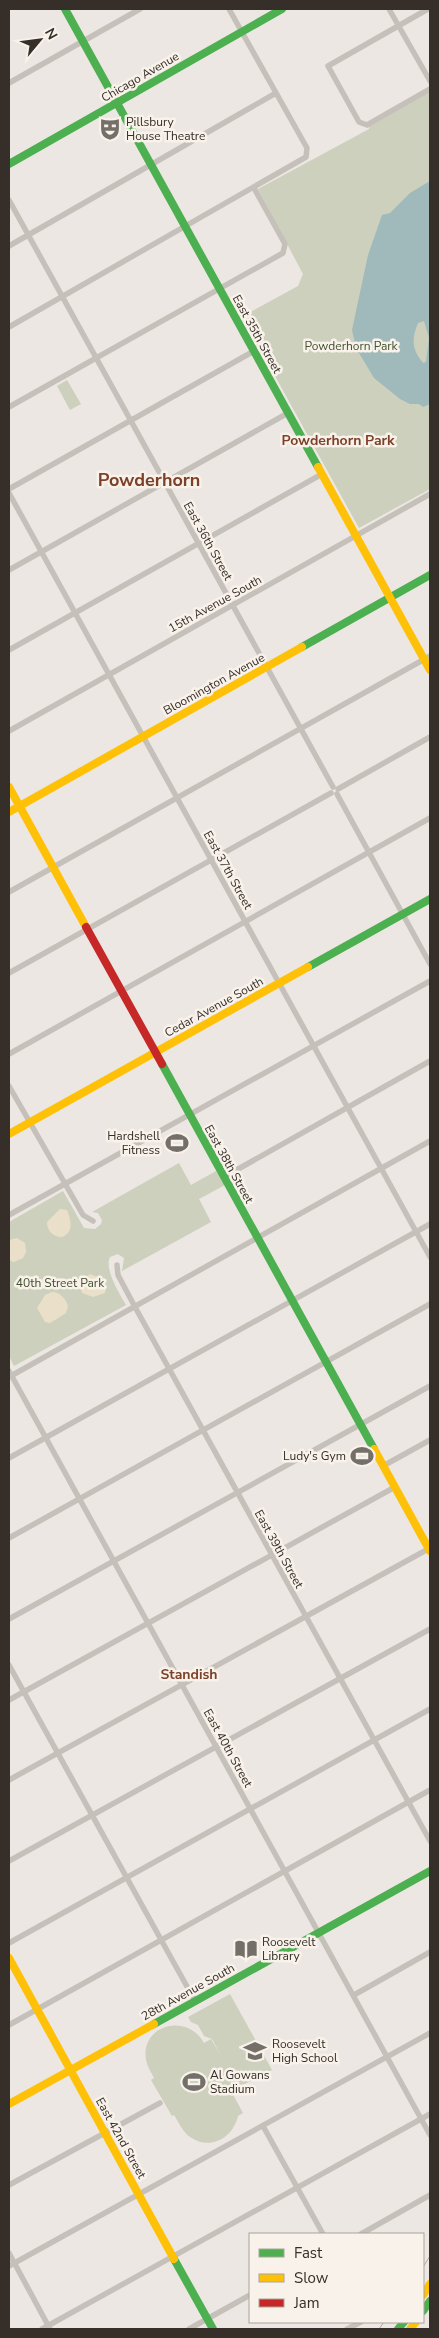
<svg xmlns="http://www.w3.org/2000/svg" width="439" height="2338" font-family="'Nunito Sans',sans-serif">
<rect width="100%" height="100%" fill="#ece7e2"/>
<g fill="#ccd0bd">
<path d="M 430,92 L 430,489 L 359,528 L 243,318 L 243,316 L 298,286 L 303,274 L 258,189 L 369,129 L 369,127 Z"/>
<path d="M 67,380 L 81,404 L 70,410 L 57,386 Z"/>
<path d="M 179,1163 L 191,1185 L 216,1171 L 225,1185 L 199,1199 L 211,1222 L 122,1271 L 124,1258 L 118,1254 L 110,1257 C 104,1269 119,1293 126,1305 L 14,1366 L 9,1356 L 9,1222 L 63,1191 L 84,1228 L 95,1229 L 101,1224 L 102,1220 L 98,1213 L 92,1212 Z"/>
<path d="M 230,1994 L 272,2070 L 241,2086 L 237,2085 L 230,2089 L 243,2113 L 238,2116 C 233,2138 210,2151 190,2137 C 183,2132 179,2123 174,2115 L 172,2116 L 151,2080 L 154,2078 C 151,2072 147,2066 146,2060 C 140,2025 187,2012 204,2043 L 211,2039 L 221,2056 L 212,2039 L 204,2036 L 198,2025 L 191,2022 L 188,2017 Z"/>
</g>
<g fill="#eae0ca">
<path d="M 60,1209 L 67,1210 C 71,1221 74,1232 62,1237 C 52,1237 47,1230 47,1222 Z"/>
<path d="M 17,1238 L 25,1243 L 26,1252 L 23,1258 L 14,1262 L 9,1260 L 9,1240 Z"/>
<path d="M 90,1274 L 100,1278 L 106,1288 L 105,1293 L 93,1297 L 82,1293 L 80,1283 Z"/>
<path d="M 52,1292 C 60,1292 66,1299 68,1306 L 66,1313 L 50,1323 L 45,1322 L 37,1308 L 45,1295 Z"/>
</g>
<path fill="#a0babc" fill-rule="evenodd" d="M 430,181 L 430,404 L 423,407 L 419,404 L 410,404 L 400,399 L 374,378 L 356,348 L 352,330 L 368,255 L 382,215 L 390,213 L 410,193 ZM 424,321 L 429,338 L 426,362 L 423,363 C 412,349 411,340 418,323 Z"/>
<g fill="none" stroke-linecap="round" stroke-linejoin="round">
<g stroke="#c5c0ba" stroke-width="5.5">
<path d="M 389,9 L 430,81"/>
<path d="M 428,9 L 328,66 L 359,122 L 367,125 L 430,89"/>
<path d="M 9,83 L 140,9"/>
<path d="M 9,200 L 333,787"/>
<path d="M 9,246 L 276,93"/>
<path d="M 9,327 L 306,157 L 307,148 L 229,9"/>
<path d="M 9,407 L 283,253 L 285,244 L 254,188"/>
<path d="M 9,489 L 254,351"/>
<path d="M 9,493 L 430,1257"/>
<path d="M 9,570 L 288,413"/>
<path d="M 9,650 L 322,474"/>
<path d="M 9,731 L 430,494"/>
<path d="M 338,789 L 430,737"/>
<path d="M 337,794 L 430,964"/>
<path d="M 9,892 L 430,656"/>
<path d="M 9,973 L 331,793"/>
<path d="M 9,1054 L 430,818"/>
<path d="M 9,1086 L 83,1215 L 93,1221"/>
<path d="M 224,1177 L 430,1061"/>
<path d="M 9,1215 L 430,981"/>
<path d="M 117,1265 L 118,1275 L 135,1307 L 430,1841"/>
<path d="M 9,1371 L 430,2135"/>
<path d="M 9,1377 L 430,1141"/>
<path d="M 9,1458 L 430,1224"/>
<path d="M 383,1466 L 430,1440"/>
<path d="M 9,1538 L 430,1304"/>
<path d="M 9,1619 L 430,1386"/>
<path d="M 9,1665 L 195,2001"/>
<path d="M 9,1700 L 395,1487"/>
<path d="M 9,1780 L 430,1548"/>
<path d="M 9,1861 L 430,1629"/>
<path d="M 9,1943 L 430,1709"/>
<path d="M 354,1995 L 430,1952"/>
<path d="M 9,2025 L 430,1790"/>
<path d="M 263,2126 L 323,2234"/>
<path d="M 9,2185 L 160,2103"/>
<path d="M 361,2234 L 430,2195"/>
<path d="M 9,2253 L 50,2329"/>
<path d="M 9,2266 L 430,2033"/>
<path d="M 42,2329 L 430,2114"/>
<path d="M 189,2329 L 250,2295"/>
<path d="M 347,2329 L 361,2322"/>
</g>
<g stroke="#4caf50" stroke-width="8">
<path d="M 65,9 L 318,467"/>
<path d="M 9,164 L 282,9"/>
<path d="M 302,647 L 430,575"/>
<path d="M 308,967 L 430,899"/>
<path d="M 162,1064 L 374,1449"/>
<path d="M 154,2024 L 430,1871"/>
<path d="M 174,2259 L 213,2329"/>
<path d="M 423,2311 L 430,2301"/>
<path d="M 398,2329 L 404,2322"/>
</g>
<g stroke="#ffc107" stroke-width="8">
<path d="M 318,467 L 430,670"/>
<path d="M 9,787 L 86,927"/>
<path d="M 9,812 L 302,647"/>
<path d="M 9,1134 L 308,967"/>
<path d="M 374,1449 L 430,1551"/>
<path d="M 9,1958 L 174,2259"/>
<path d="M 9,2104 L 154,2024"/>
<path d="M 423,2295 L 430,2284"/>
<path d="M 410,2329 L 416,2322"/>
</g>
<path stroke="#c62828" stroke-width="8" d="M 86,927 L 162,1064"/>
<g stroke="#ada8a4" stroke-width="1">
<path d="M 423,2267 L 430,2256"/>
<path d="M 379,2329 L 384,2322"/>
</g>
</g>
<defs>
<symbol id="theatre-bare" viewBox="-9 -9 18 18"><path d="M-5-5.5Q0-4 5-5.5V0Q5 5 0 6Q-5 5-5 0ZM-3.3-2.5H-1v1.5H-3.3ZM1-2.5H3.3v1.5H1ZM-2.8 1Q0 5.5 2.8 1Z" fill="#756f6a" stroke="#f8f2ea" stroke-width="2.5" paint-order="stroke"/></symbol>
<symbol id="stadium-bare" viewBox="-9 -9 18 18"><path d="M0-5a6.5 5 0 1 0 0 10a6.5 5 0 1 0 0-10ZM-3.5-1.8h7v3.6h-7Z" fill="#756f6a" stroke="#f8f2ea" stroke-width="2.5" paint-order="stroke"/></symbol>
<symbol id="library-bare" viewBox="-9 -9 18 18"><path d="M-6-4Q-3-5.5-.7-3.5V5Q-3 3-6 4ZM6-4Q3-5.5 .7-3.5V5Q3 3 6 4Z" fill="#756f6a" stroke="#f8f2ea" stroke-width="2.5" paint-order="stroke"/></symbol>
<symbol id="school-bare" viewBox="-9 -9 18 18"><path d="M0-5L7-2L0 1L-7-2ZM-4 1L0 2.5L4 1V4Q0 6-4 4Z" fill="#756f6a" stroke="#f8f2ea" stroke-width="2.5" paint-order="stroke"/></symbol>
</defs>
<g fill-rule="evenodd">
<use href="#theatre-bare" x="94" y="113" width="32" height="32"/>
<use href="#stadium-bare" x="161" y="1127" width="32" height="32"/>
<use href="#stadium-bare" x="346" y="1440" width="32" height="32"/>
<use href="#library-bare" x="230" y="1933" width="32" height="32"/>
<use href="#school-bare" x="239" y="2035" width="32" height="32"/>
<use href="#stadium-bare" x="178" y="2066" width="32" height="32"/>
</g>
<g text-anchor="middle" stroke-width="5" stroke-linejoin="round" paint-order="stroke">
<g font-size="12" fill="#352e29" stroke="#f8f2ea">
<text transform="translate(140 77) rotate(-30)" y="4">Chicago Avenue</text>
<text transform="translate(257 334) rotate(61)" y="4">East 35th Street</text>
<text transform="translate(208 541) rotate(61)" y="4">East 36th Street</text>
<text transform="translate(215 604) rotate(-29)" y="4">15th Avenue South</text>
<text transform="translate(214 684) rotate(-29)" y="4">Bloomington Avenue</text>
<text transform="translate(228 870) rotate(61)" y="4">East 37th Street</text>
<text transform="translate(214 1007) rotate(-29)" y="4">Cedar Avenue South</text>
<text transform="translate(229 1164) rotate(61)" y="4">East 38th Street</text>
<text transform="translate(279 1549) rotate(61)" y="4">East 39th Street</text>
<text transform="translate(228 1748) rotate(61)" y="4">East 40th Street</text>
<text transform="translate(188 1992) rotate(-29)" y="4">28th Avenue South</text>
<text transform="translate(121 2138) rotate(61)" y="4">East 42nd Street</text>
</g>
<g font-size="12" fill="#352e29" stroke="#f8f2ea" text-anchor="start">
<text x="126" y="126">Pillsbury<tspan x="126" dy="14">House Theatre</tspan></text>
<text x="160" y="1140" text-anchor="end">Hardshell<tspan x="160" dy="14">Fitness</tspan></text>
<text x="346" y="1460" text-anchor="end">Ludy's Gym</text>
<text x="262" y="1946">Roosevelt<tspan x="262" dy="14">Library</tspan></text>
<text x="272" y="2048">Roosevelt<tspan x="272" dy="14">High School</tspan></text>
<text x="210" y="2079">Al Gowans<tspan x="210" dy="14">Stadium</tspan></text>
</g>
<g font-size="12" fill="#43512f" stroke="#f8f2ea">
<text x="351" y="350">Powderhorn Park</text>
<text x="60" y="1287">40th Street Park</text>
</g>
<g font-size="14" font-weight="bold" fill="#7d412a" stroke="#f8f2ea">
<text x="338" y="445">Powderhorn Park</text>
<text x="189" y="1679">Standish</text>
</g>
<g font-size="18" font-weight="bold" fill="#7d412a" stroke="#f8f2ea">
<text x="149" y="486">Powderhorn</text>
</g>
</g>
<rect width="439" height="2338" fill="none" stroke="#352e29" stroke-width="20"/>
<rect x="249" y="2233" width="175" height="90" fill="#f8f2ea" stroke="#aaa49d"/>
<rect x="259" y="2249" width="25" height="8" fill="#4caf50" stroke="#aaa49d"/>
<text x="294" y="2258" font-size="15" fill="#352e29">Fast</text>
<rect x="259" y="2274" width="25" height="8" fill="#ffc107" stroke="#aaa49d"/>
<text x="294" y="2283" font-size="15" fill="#352e29">Slow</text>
<rect x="259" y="2299" width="25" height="8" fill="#c62828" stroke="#aaa49d"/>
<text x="294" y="2308" font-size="15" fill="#352e29">Jam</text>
<g transform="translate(40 40) rotate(61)" stroke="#f8f2ea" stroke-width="4" paint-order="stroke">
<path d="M0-4L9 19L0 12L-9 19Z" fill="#352e29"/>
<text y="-8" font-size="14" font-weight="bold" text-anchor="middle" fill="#352e29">N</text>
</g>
</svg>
